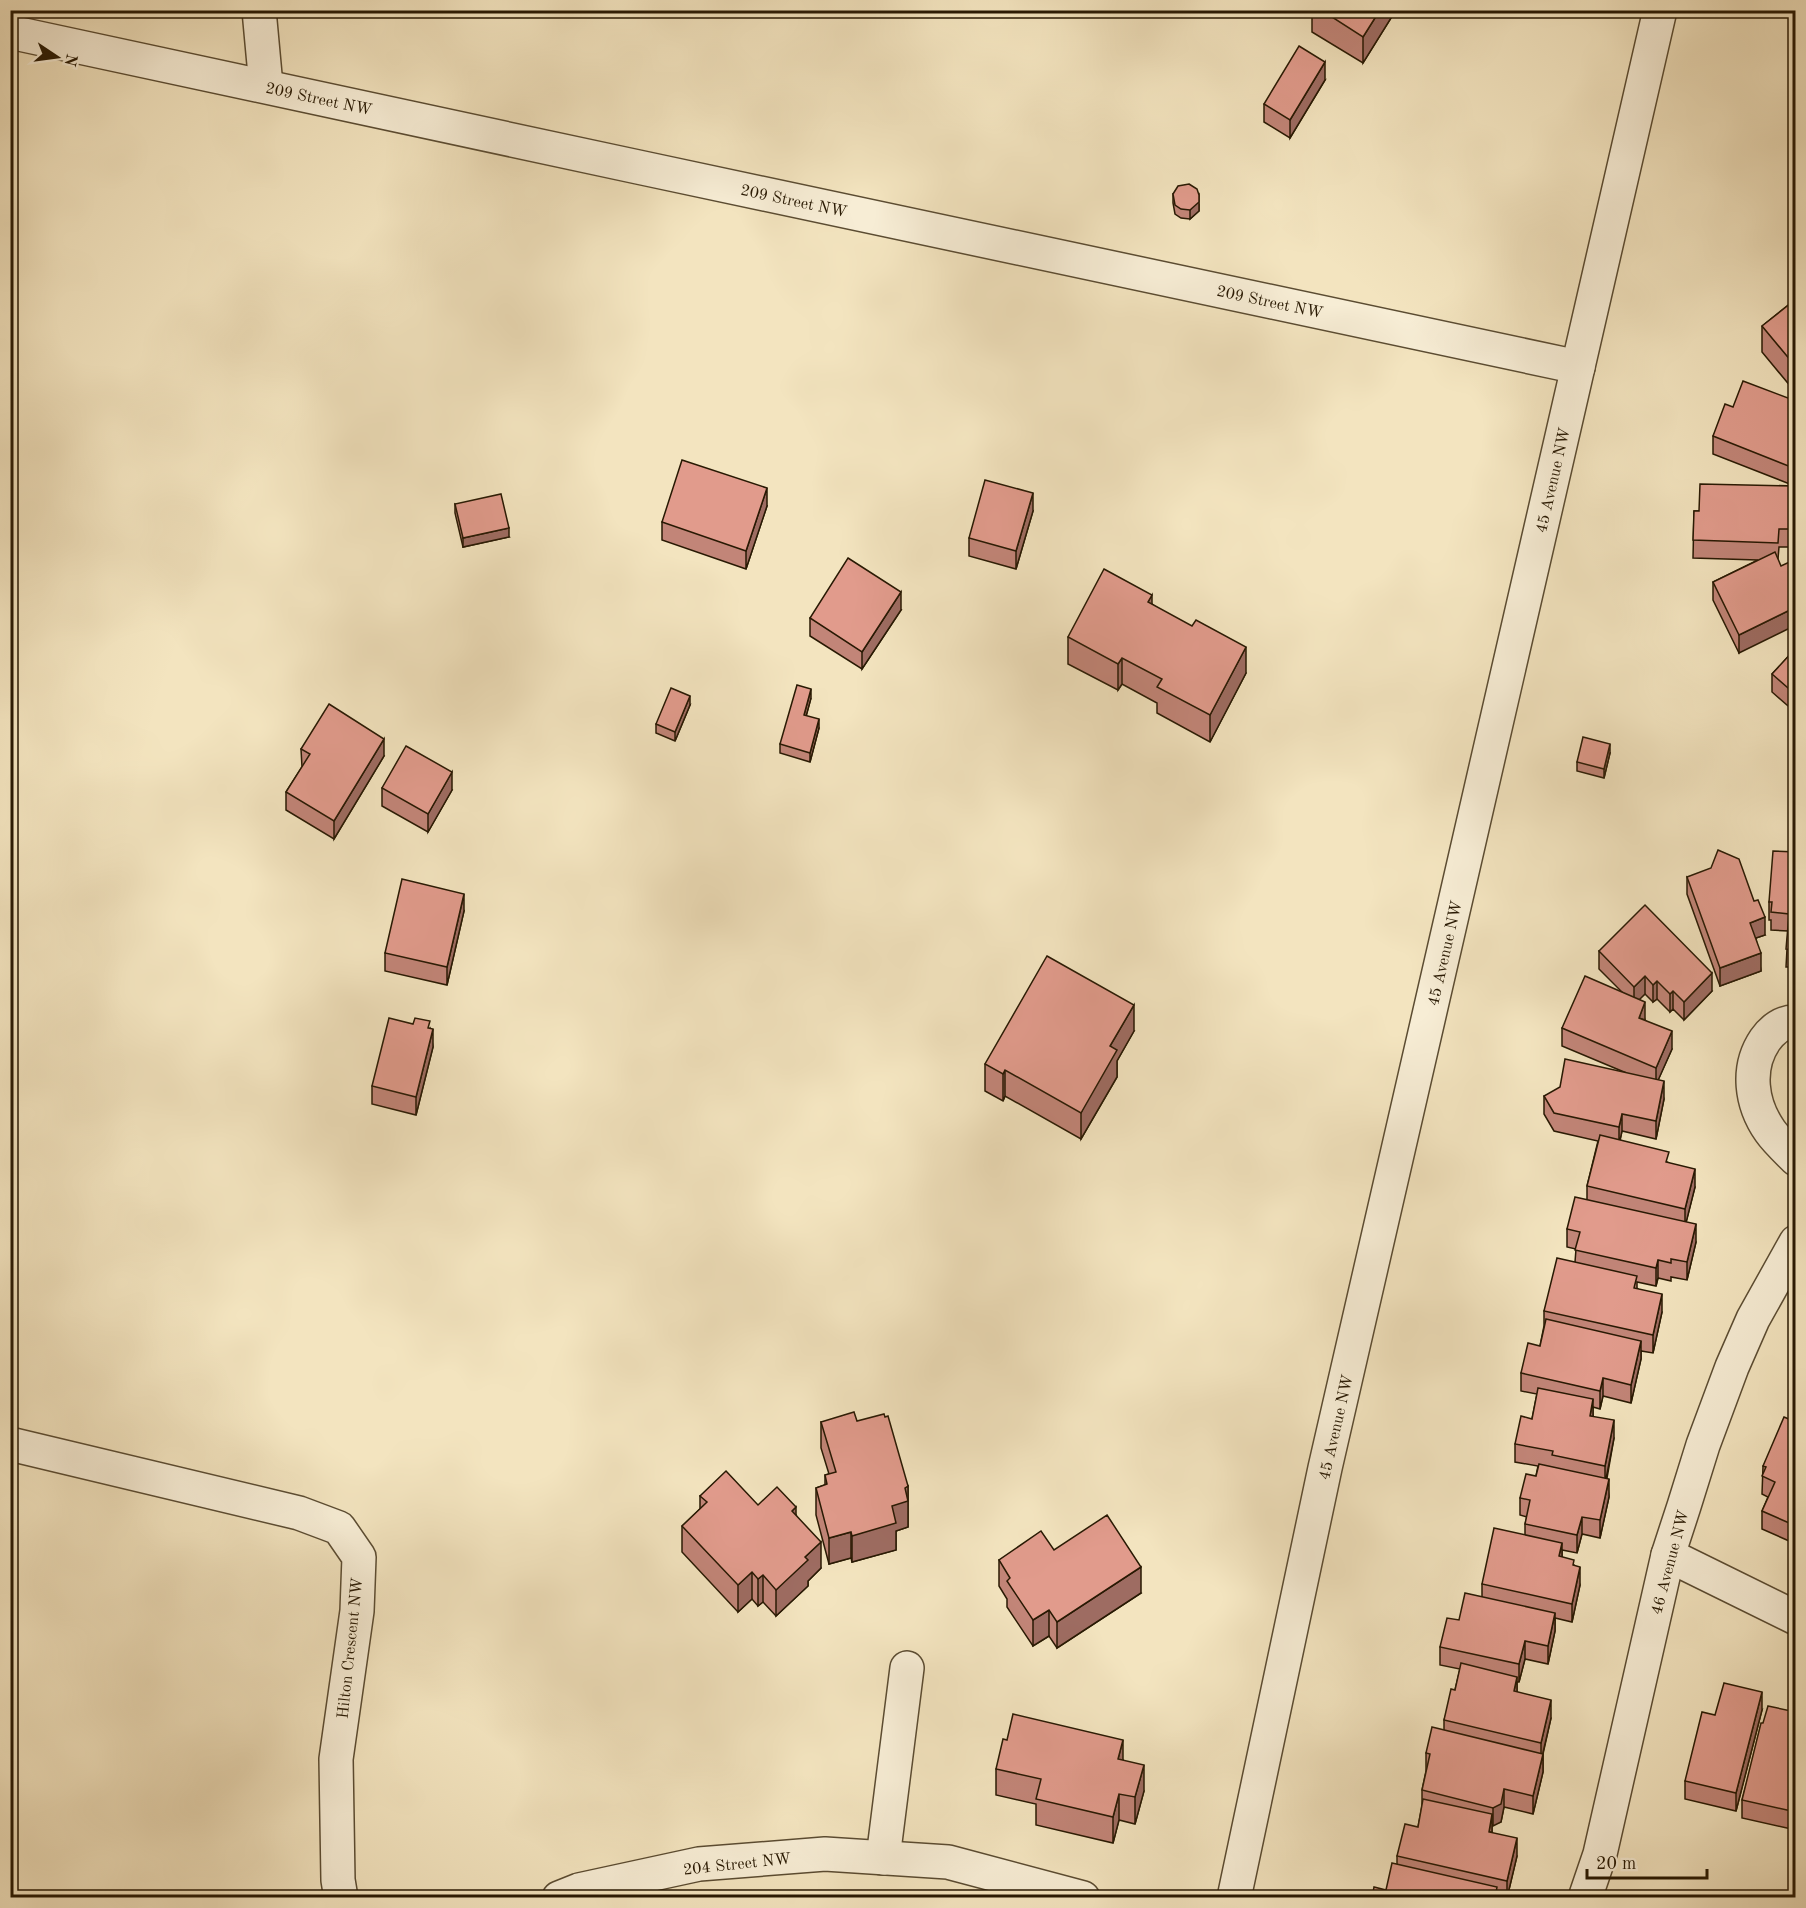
<svg xmlns="http://www.w3.org/2000/svg" width="1806" height="1908" font-family="'Old Standard TT',serif">
<rect width="100%" height="100%" fill="#f3e4bf"/>
<filter id="stains"><feTurbulence type="fractalNoise" baseFrequency=".00333" numOctaves="4"/><feColorMatrix values="0 0 0 0 .2 0 0 0 0 .09 0 0 0 0 .02 0 0 0 .5 -.17"/></filter>
<radialGradient id="worn" r=".72"><stop offset=".6" stop-color="#630" stop-opacity="0"/><stop offset="1" stop-color="#630" stop-opacity=".3"/></radialGradient>
<g fill="none" stroke-linecap="round" stroke-linejoin="round">
<defs>
<g id="minor">
<path d="M 259,10 L 266,86"/>
<path d="M 10,32 L 638,167 L 1578,367"/>
<path d="M 1796,1022 C 1783,1021 1772,1030 1765,1040 C 1746,1068 1751,1104 1770,1131 C 1777,1141 1787,1150 1796,1159"/>
<path d="M 10,1444 L 299,1513 L 339,1528 L 359,1557 L 357,1611 L 336,1759 L 338,1880 L 341,1898"/>
<path d="M 1668,1555 L 1796,1618"/>
<path d="M 883,1858 L 907,1668"/>
<path d="M 1585,1898 L 1600,1854 L 1668,1555 L 1684,1506 L 1703,1445 L 1732,1367 L 1753,1319 L 1796,1242"/>
</g>
<g id="tertiary">
<path d="M 559,1898 L 579,1890 L 699,1864 L 825,1854 L 948,1862 L 1083,1898"/>
<path d="M 1234,1898 L 1325,1468 L 1660,10"/>
</g>
</defs>
<use href="#minor" stroke="#5b4c32" stroke-width="36"/>
<use href="#tertiary" stroke="#5b4c32" stroke-width="36"/>
<use href="#minor" stroke="#f7edd5" stroke-width="33"/>
<use href="#tertiary" stroke="#f7edd5" stroke-width="33"/>
</g>
<g fill="#c28578" stroke="#281903" stroke-width="1.5">
<path d="M 1312,10 L 1396,10 L 1363,63 L 1312,32 Z"/>
<path d="M 1325,80 L 1290,138 L 1264,122 L 1264,104 Z"/>
<path d="M 1173,194 L 1199,204 L 1199,211 L 1190,219 L 1181,218 L 1175,214 L 1173,203 Z"/>
<path d="M 1796,299 L 1796,393 L 1762,352 L 1762,326 Z"/>
<path d="M 1796,401 L 1796,547 L 1779,547 L 1778,559 L 1739,653 L 1713,600 L 1713,582 L 1758,560 L 1693,558 L 1694,511 L 1699,511 L 1795,486 L 1713,454 L 1713,436 L 1733,407 Z"/>
<path d="M 455,504 L 509,537 L 463,547 L 455,513 Z"/>
<path d="M 767,506 L 746,569 L 662,540 L 662,522 Z"/>
<path d="M 1033,511 L 1016,569 L 969,556 L 969,538 Z"/>
<path d="M 1152,604 L 1246,673 L 1210,742 L 1157,713 L 1157,703 L 1122,684 L 1118,690 L 1068,664 L 1068,637 Z"/>
<path d="M 901,610 L 862,669 L 810,636 L 810,618 Z"/>
<path d="M 1796,648 L 1795,712 L 1772,692 L 1772,674 Z"/>
<path d="M 811,698 L 806,716 L 819,728 L 810,762 L 780,753 L 780,744 Z"/>
<path d="M 690,705 L 675,741 L 656,733 L 656,724 Z"/>
<path d="M 301,749 L 384,756 L 334,839 L 286,810 L 286,792 L 302,767 Z"/>
<path d="M 1610,753 L 1604,778 L 1577,771 L 1577,762 Z"/>
<path d="M 382,788 L 452,790 L 428,832 L 382,806 Z"/>
<path d="M 1796,852 L 1796,967 L 1786,967 L 1788,931 L 1771,930 L 1771,920 L 1769,920 L 1769,902 Z"/>
<path d="M 1687,877 L 1765,935 L 1756,938 L 1761,971 L 1720,986 L 1687,894 Z"/>
<path d="M 464,911 L 447,985 L 385,971 L 385,953 Z"/>
<path d="M 1599,951 L 1712,991 L 1684,1020 L 1673,1009 L 1670,1012 L 1657,999 L 1653,1002 L 1645,994 L 1639,999 L 1645,1020 L 1672,1049 L 1658,1080 L 1664,1099 L 1656,1139 L 1622,1131 L 1620,1140 L 1669,1163 L 1695,1187 L 1686,1222 L 1696,1242 L 1687,1280 L 1671,1277 L 1671,1281 L 1658,1278 L 1656,1286 L 1637,1282 L 1637,1288 L 1662,1312 L 1653,1353 L 1641,1351 L 1641,1359 L 1631,1403 L 1603,1396 L 1600,1409 L 1593,1407 L 1593,1416 L 1614,1438 L 1607,1478 L 1609,1497 L 1600,1538 L 1582,1534 L 1577,1553 L 1562,1550 L 1562,1557 L 1574,1565 L 1580,1585 L 1572,1622 L 1555,1618 L 1555,1631 L 1548,1664 L 1525,1659 L 1519,1682 L 1517,1682 L 1517,1692 L 1551,1718 L 1543,1754 L 1543,1772 L 1533,1814 L 1504,1807 L 1501,1822 L 1492,1825 L 1492,1833 L 1517,1856 L 1507,1898 L 1386,1890 L 1397,1864 L 1397,1856 L 1418,1827 L 1422,1806 L 1422,1790 L 1426,1771 L 1426,1753 L 1444,1730 L 1444,1720 L 1455,1690 L 1460,1669 L 1440,1665 L 1440,1647 L 1459,1620 L 1482,1597 L 1482,1584 L 1525,1535 L 1525,1524 L 1527,1517 L 1520,1515 L 1520,1498 L 1536,1476 L 1538,1466 L 1515,1462 L 1515,1444 L 1532,1419 L 1537,1394 L 1521,1391 L 1521,1373 L 1540,1346 L 1544,1326 L 1544,1311 L 1575,1262 L 1576,1249 L 1567,1247 L 1567,1229 L 1587,1199 L 1587,1186 L 1598,1141 L 1554,1131 L 1544,1114 L 1544,1096 L 1624,1072 L 1562,1046 L 1562,1028 L 1622,992 L 1599,969 Z"/>
<path d="M 430,1028 L 433,1047 L 416,1115 L 372,1104 L 372,1086 Z"/>
<path d="M 1134,1031 L 1117,1061 L 1117,1077 L 1081,1139 L 1005,1096 L 1003,1101 L 985,1091 L 985,1064 Z"/>
<path d="M 857,1421 L 908,1486 L 908,1527 L 896,1531 L 896,1550 L 852,1562 L 851,1558 L 829,1564 L 816,1515 L 816,1488 L 825,1485 L 825,1475 L 829,1474 L 821,1448 L 821,1422 Z"/>
<path d="M 1796,1422 L 1796,1544 L 1762,1529 L 1762,1511 L 1768,1497 L 1762,1494 L 1763,1466 Z"/>
<path d="M 700,1496 L 758,1505 L 796,1515 L 821,1568 L 808,1581 L 808,1586 L 776,1616 L 763,1602 L 758,1606 L 752,1599 L 738,1612 L 682,1552 L 682,1526 L 700,1509 Z"/>
<path d="M 1054,1550 L 1141,1593 L 1057,1648 L 1049,1636 L 1033,1646 L 1007,1607 L 1007,1599 L 999,1586 L 999,1560 Z"/>
<path d="M 1762,1710 L 1736,1811 L 1685,1799 L 1685,1781 Z"/>
<path d="M 1796,1712 L 1796,1830 L 1742,1818 L 1742,1800 L 1763,1723 Z"/>
<path d="M 1123,1760 L 1144,1791 L 1135,1824 L 1119,1820 L 1113,1843 L 1036,1825 L 1036,1804 L 996,1795 L 996,1769 Z"/>
</g>
<g fill="#9e6c62" stroke="#281903" stroke-width="1.5">
<path d="M 1380,10 L 1396,10 L 1363,63 L 1363,37 Z"/>
<path d="M 1325,62 L 1325,80 L 1290,138 L 1290,120 Z"/>
<path d="M 1199,195 L 1199,211 L 1190,219 L 1190,210 Z"/>
<path d="M 767,488 L 767,506 L 746,569 L 746,551 Z"/>
<path d="M 1033,493 L 1033,511 L 1016,569 L 1016,551 Z"/>
<path d="M 509,528 L 509,537 L 463,547 L 463,538 Z"/>
<path d="M 901,592 L 901,610 L 862,669 L 862,652 Z"/>
<path d="M 1152,595 L 1152,621 L 1148,602 Z"/>
<path d="M 1796,607 L 1796,625 L 1739,653 L 1739,635 Z"/>
<path d="M 1246,647 L 1246,673 L 1210,742 L 1210,715 Z"/>
<path d="M 1122,658 L 1122,684 L 1118,690 L 1118,664 Z"/>
<path d="M 811,689 L 811,698 L 804,724 L 804,715 Z"/>
<path d="M 1796,693 L 1796,711 L 1795,712 L 1795,694 Z"/>
<path d="M 690,696 L 690,705 L 675,741 L 675,732 Z"/>
<path d="M 819,719 L 819,728 L 810,762 L 810,753 Z"/>
<path d="M 384,739 L 384,756 L 334,839 L 334,821 Z"/>
<path d="M 1610,744 L 1610,753 L 1604,778 L 1604,769 Z"/>
<path d="M 452,772 L 452,790 L 428,832 L 428,814 Z"/>
<path d="M 464,894 L 464,911 L 447,985 L 447,967 Z"/>
<path d="M 1765,917 L 1765,935 L 1750,940 L 1750,923 Z"/>
<path d="M 1761,953 L 1761,971 L 1720,986 L 1720,968 Z"/>
<path d="M 1712,973 L 1712,991 L 1684,1020 L 1684,1002 Z"/>
<path d="M 1645,976 L 1645,994 L 1634,1005 L 1634,987 Z"/>
<path d="M 1657,981 L 1657,999 L 1653,1002 L 1653,985 Z"/>
<path d="M 1673,991 L 1673,1009 L 1670,1012 L 1670,994 Z"/>
<path d="M 1645,1002 L 1645,1020 L 1639,1018 Z"/>
<path d="M 1134,1005 L 1134,1031 L 1117,1061 L 1117,1077 L 1081,1139 L 1081,1113 L 1110,1046 Z"/>
<path d="M 433,1029 L 433,1047 L 416,1115 L 416,1097 Z"/>
<path d="M 1672,1031 L 1672,1049 L 1656,1085 L 1656,1068 Z"/>
<path d="M 1005,1070 L 1005,1096 L 1003,1101 L 1003,1074 Z"/>
<path d="M 1664,1081 L 1664,1099 L 1656,1139 L 1656,1121 Z"/>
<path d="M 1622,1114 L 1622,1131 L 1619,1145 L 1619,1127 Z"/>
<path d="M 1695,1169 L 1695,1187 L 1685,1227 L 1685,1209 Z"/>
<path d="M 1696,1224 L 1696,1242 L 1687,1280 L 1687,1262 Z"/>
<path d="M 1658,1260 L 1658,1278 L 1656,1286 L 1656,1268 Z"/>
<path d="M 1662,1294 L 1662,1312 L 1653,1353 L 1653,1335 Z"/>
<path d="M 1641,1341 L 1641,1359 L 1631,1403 L 1631,1385 Z"/>
<path d="M 1603,1378 L 1603,1396 L 1600,1409 L 1600,1391 Z"/>
<path d="M 1593,1399 L 1593,1417 L 1590,1416 Z"/>
<path d="M 1614,1420 L 1614,1438 L 1605,1484 L 1605,1466 Z"/>
<path d="M 1609,1479 L 1609,1497 L 1600,1538 L 1600,1520 Z"/>
<path d="M 908,1486 L 908,1527 L 896,1531 L 896,1550 L 852,1562 L 852,1536 L 892,1506 L 905,1488 Z"/>
<path d="M 796,1507 L 796,1534 L 792,1511 Z"/>
<path d="M 1582,1517 L 1582,1534 L 1577,1553 L 1577,1535 Z"/>
<path d="M 851,1532 L 851,1558 L 829,1564 L 829,1538 Z"/>
<path d="M 821,1542 L 821,1568 L 808,1581 L 808,1586 L 776,1616 L 776,1590 L 805,1557 Z"/>
<path d="M 1562,1543 L 1562,1561 L 1559,1556 Z"/>
<path d="M 1141,1567 L 1141,1593 L 1057,1648 L 1057,1622 Z"/>
<path d="M 1580,1567 L 1580,1585 L 1572,1622 L 1572,1604 Z"/>
<path d="M 752,1572 L 752,1599 L 738,1612 L 738,1585 Z"/>
<path d="M 763,1575 L 763,1602 L 758,1606 L 758,1579 Z"/>
<path d="M 1049,1610 L 1049,1636 L 1033,1646 L 1033,1620 Z"/>
<path d="M 1555,1613 L 1555,1631 L 1548,1664 L 1548,1646 Z"/>
<path d="M 1525,1641 L 1525,1659 L 1519,1682 L 1519,1664 Z"/>
<path d="M 1517,1677 L 1517,1695 L 1514,1691 Z"/>
<path d="M 1762,1692 L 1762,1710 L 1736,1811 L 1736,1793 Z"/>
<path d="M 1551,1700 L 1551,1718 L 1541,1761 L 1541,1743 Z"/>
<path d="M 1123,1740 L 1123,1766 L 1118,1759 Z"/>
<path d="M 1543,1754 L 1543,1772 L 1533,1814 L 1533,1796 Z"/>
<path d="M 1144,1765 L 1144,1791 L 1135,1824 L 1135,1797 Z"/>
<path d="M 1504,1789 L 1504,1807 L 1501,1822 L 1493,1826 L 1493,1808 Z"/>
<path d="M 1119,1794 L 1119,1820 L 1113,1843 L 1113,1817 Z"/>
<path d="M 1492,1814 L 1492,1832 L 1489,1832 Z"/>
<path d="M 1517,1838 L 1517,1856 L 1507,1898 L 1507,1881 Z"/>
</g>
<g fill="#e19b8c" stroke="#281903" stroke-width="1.5">
<path d="M 1321,10 L 1380,10 L 1363,37 Z"/>
<path d="M 1299,46 L 1325,62 L 1290,120 L 1264,104 Z"/>
<path d="M 1189,184 L 1197,189 L 1199,195 L 1199,202 L 1190,210 L 1181,209 L 1175,205 L 1173,194 L 1178,186 Z"/>
<path d="M 1796,299 L 1796,367 L 1762,326 Z"/>
<path d="M 1743,381 L 1796,401 L 1796,469 L 1713,436 L 1725,404 L 1733,407 Z"/>
<path d="M 682,460 L 767,488 L 746,551 L 662,522 Z"/>
<path d="M 985,480 L 1033,493 L 1016,551 L 969,538 Z"/>
<path d="M 1700,484 L 1796,486 L 1796,529 L 1779,529 L 1778,543 L 1693,540 L 1694,511 L 1699,511 Z"/>
<path d="M 501,494 L 509,528 L 463,538 L 455,504 Z"/>
<path d="M 1775,552 L 1781,566 L 1796,559 L 1796,607 L 1739,635 L 1713,582 Z"/>
<path d="M 848,558 L 901,592 L 862,652 L 810,618 Z"/>
<path d="M 1104,569 L 1152,595 L 1148,602 L 1192,626 L 1196,620 L 1246,647 L 1210,715 L 1157,687 L 1162,679 L 1122,658 L 1118,664 L 1068,637 Z"/>
<path d="M 1796,648 L 1796,693 L 1795,694 L 1772,674 Z"/>
<path d="M 797,685 L 811,689 L 804,715 L 819,719 L 810,753 L 780,744 Z"/>
<path d="M 671,688 L 690,696 L 675,732 L 656,724 Z"/>
<path d="M 329,704 L 384,739 L 334,821 L 286,792 L 310,754 L 301,749 Z"/>
<path d="M 1583,737 L 1610,744 L 1604,769 L 1577,762 Z"/>
<path d="M 406,746 L 452,772 L 428,814 L 382,788 Z"/>
<path d="M 1718,850 L 1739,859 L 1754,901 L 1758,900 L 1765,917 L 1750,923 L 1761,953 L 1720,968 L 1687,877 L 1711,868 Z"/>
<path d="M 1773,851 L 1796,852 L 1796,950 L 1786,949 L 1789,914 L 1771,912 L 1772,902 L 1769,902 Z"/>
<path d="M 402,879 L 464,894 L 447,967 L 385,953 Z"/>
<path d="M 1645,905 L 1712,973 L 1684,1002 L 1673,991 L 1670,994 L 1657,981 L 1653,985 L 1645,976 L 1634,987 L 1599,951 Z"/>
<path d="M 1047,956 L 1134,1005 L 1110,1046 L 1117,1050 L 1081,1113 L 1005,1070 L 1003,1074 L 985,1064 Z"/>
<path d="M 1585,976 L 1645,1002 L 1639,1018 L 1672,1031 L 1656,1068 L 1562,1028 Z"/>
<path d="M 389,1018 L 413,1024 L 415,1018 L 430,1021 L 428,1028 L 433,1029 L 416,1097 L 372,1086 Z"/>
<path d="M 1565,1059 L 1664,1081 L 1656,1121 L 1622,1114 L 1619,1127 L 1554,1113 L 1544,1096 L 1560,1087 Z"/>
<path d="M 1600,1135 L 1669,1152 L 1666,1162 L 1695,1169 L 1685,1209 L 1587,1186 Z"/>
<path d="M 1575,1197 L 1696,1224 L 1687,1262 L 1671,1259 L 1671,1263 L 1658,1260 L 1656,1268 L 1575,1250 L 1580,1232 L 1567,1229 Z"/>
<path d="M 1557,1258 L 1637,1276 L 1634,1288 L 1662,1294 L 1653,1335 L 1544,1311 Z"/>
<path d="M 1546,1319 L 1641,1341 L 1631,1385 L 1603,1378 L 1600,1391 L 1521,1373 L 1528,1343 L 1540,1346 Z"/>
<path d="M 1538,1388 L 1593,1399 L 1590,1416 L 1614,1420 L 1605,1466 L 1552,1455 L 1553,1451 L 1515,1444 L 1521,1416 L 1532,1419 Z"/>
<path d="M 854,1412 L 857,1421 L 884,1414 L 885,1417 L 888,1416 L 908,1486 L 905,1488 L 908,1501 L 892,1506 L 896,1523 L 852,1536 L 851,1532 L 829,1538 L 816,1488 L 827,1484 L 825,1475 L 836,1472 L 821,1422 Z"/>
<path d="M 1784,1417 L 1796,1422 L 1796,1526 L 1762,1511 L 1775,1482 L 1762,1476 L 1766,1467 L 1763,1466 Z"/>
<path d="M 1539,1464 L 1609,1479 L 1600,1520 L 1582,1517 L 1577,1535 L 1525,1524 L 1530,1500 L 1520,1498 L 1526,1474 L 1536,1476 Z"/>
<path d="M 726,1471 L 758,1505 L 777,1487 L 796,1507 L 792,1511 L 821,1542 L 805,1557 L 808,1560 L 776,1590 L 763,1575 L 758,1579 L 752,1572 L 738,1585 L 682,1526 L 707,1502 L 700,1496 Z"/>
<path d="M 1107,1515 L 1141,1567 L 1057,1622 L 1049,1610 L 1033,1620 L 1007,1581 L 1010,1578 L 999,1560 L 1041,1531 L 1054,1550 Z"/>
<path d="M 1494,1528 L 1562,1543 L 1559,1556 L 1574,1560 L 1573,1565 L 1580,1567 L 1572,1604 L 1482,1584 Z"/>
<path d="M 1465,1593 L 1555,1613 L 1548,1646 L 1525,1641 L 1519,1664 L 1440,1647 L 1447,1618 L 1459,1620 Z"/>
<path d="M 1461,1663 L 1517,1677 L 1514,1691 L 1551,1700 L 1541,1743 L 1444,1720 L 1451,1689 L 1455,1690 Z"/>
<path d="M 1724,1683 L 1762,1692 L 1736,1793 L 1685,1781 L 1702,1712 L 1715,1715 Z"/>
<path d="M 1768,1706 L 1796,1712 L 1796,1812 L 1742,1800 L 1761,1723 L 1763,1723 Z"/>
<path d="M 1013,1714 L 1123,1740 L 1118,1759 L 1144,1765 L 1135,1797 L 1119,1794 L 1113,1817 L 1036,1799 L 1041,1779 L 996,1769 L 1003,1739 L 1007,1740 Z"/>
<path d="M 1432,1727 L 1543,1754 L 1533,1796 L 1504,1789 L 1501,1804 L 1493,1808 L 1422,1790 L 1430,1754 L 1426,1753 Z"/>
<path d="M 1423,1799 L 1492,1814 L 1489,1832 L 1517,1838 L 1507,1881 L 1397,1856 L 1405,1824 L 1418,1827 Z"/>
<path d="M 1392,1863 L 1497,1887 L 1495,1898 L 1372,1898 L 1374,1887 L 1386,1890 Z"/>
</g>
<g text-anchor="middle" stroke-width="6" stroke-linejoin="round" paint-order="stroke">
<g font-size="16" fill="#281903" stroke="#f7edd5">
<text transform="translate(319 98) rotate(12)" y="6">209 Street NW</text>
<text transform="translate(794 200) rotate(12)" y="6">209 Street NW</text>
<text transform="translate(1270 301) rotate(12)" y="6">209 Street NW</text>
<text transform="translate(1552 480) rotate(-77)" y="6">45 Avenue NW</text>
<text transform="translate(1444 953) rotate(-77)" y="6">45 Avenue NW</text>
<text transform="translate(1335 1427) rotate(-77)" y="6">45 Avenue NW</text>
<text transform="translate(1669 1562) rotate(-75)" y="6">46 Avenue NW</text>
<text transform="translate(349 1648) rotate(-84)" y="6">Hilton Crescent NW</text>
<text transform="translate(737 1863) rotate(-6)" y="6">204 Street NW</text>
</g>
</g>
<rect width="1806" height="1908" fill="none" stroke="#f3e4bf" stroke-width="36"/>
<rect x="12" y="12" width="1782" height="1884" fill="none" stroke="#281903" stroke-width="3"/>
<rect x="18" y="18" width="1770" height="1872" fill="none" stroke="#281903" stroke-width="1.5"/>
<g transform="translate(57 57) rotate(103)" stroke="#f7edd5" stroke-width="4.5" paint-order="stroke">
<path d="M0-4.5L10 22L0 15L-10 22Z" fill="#281903"/>
<text y="-9" font-size="16" font-weight="bold" text-anchor="middle" fill="#281903">N</text>
</g>
<path d="M1587 1869v9h120v-9" fill="none" stroke="#281903" stroke-width="3"/>
<text x="1596" y="1869" font-size="18" fill="#281903" stroke="#f7edd5" stroke-width="4.5" paint-order="stroke">20 m</text>
<rect width="100%" height="100%" filter="url(#stains)"/>
<rect width="100%" height="100%" fill="url(#worn)"/>
</svg>
